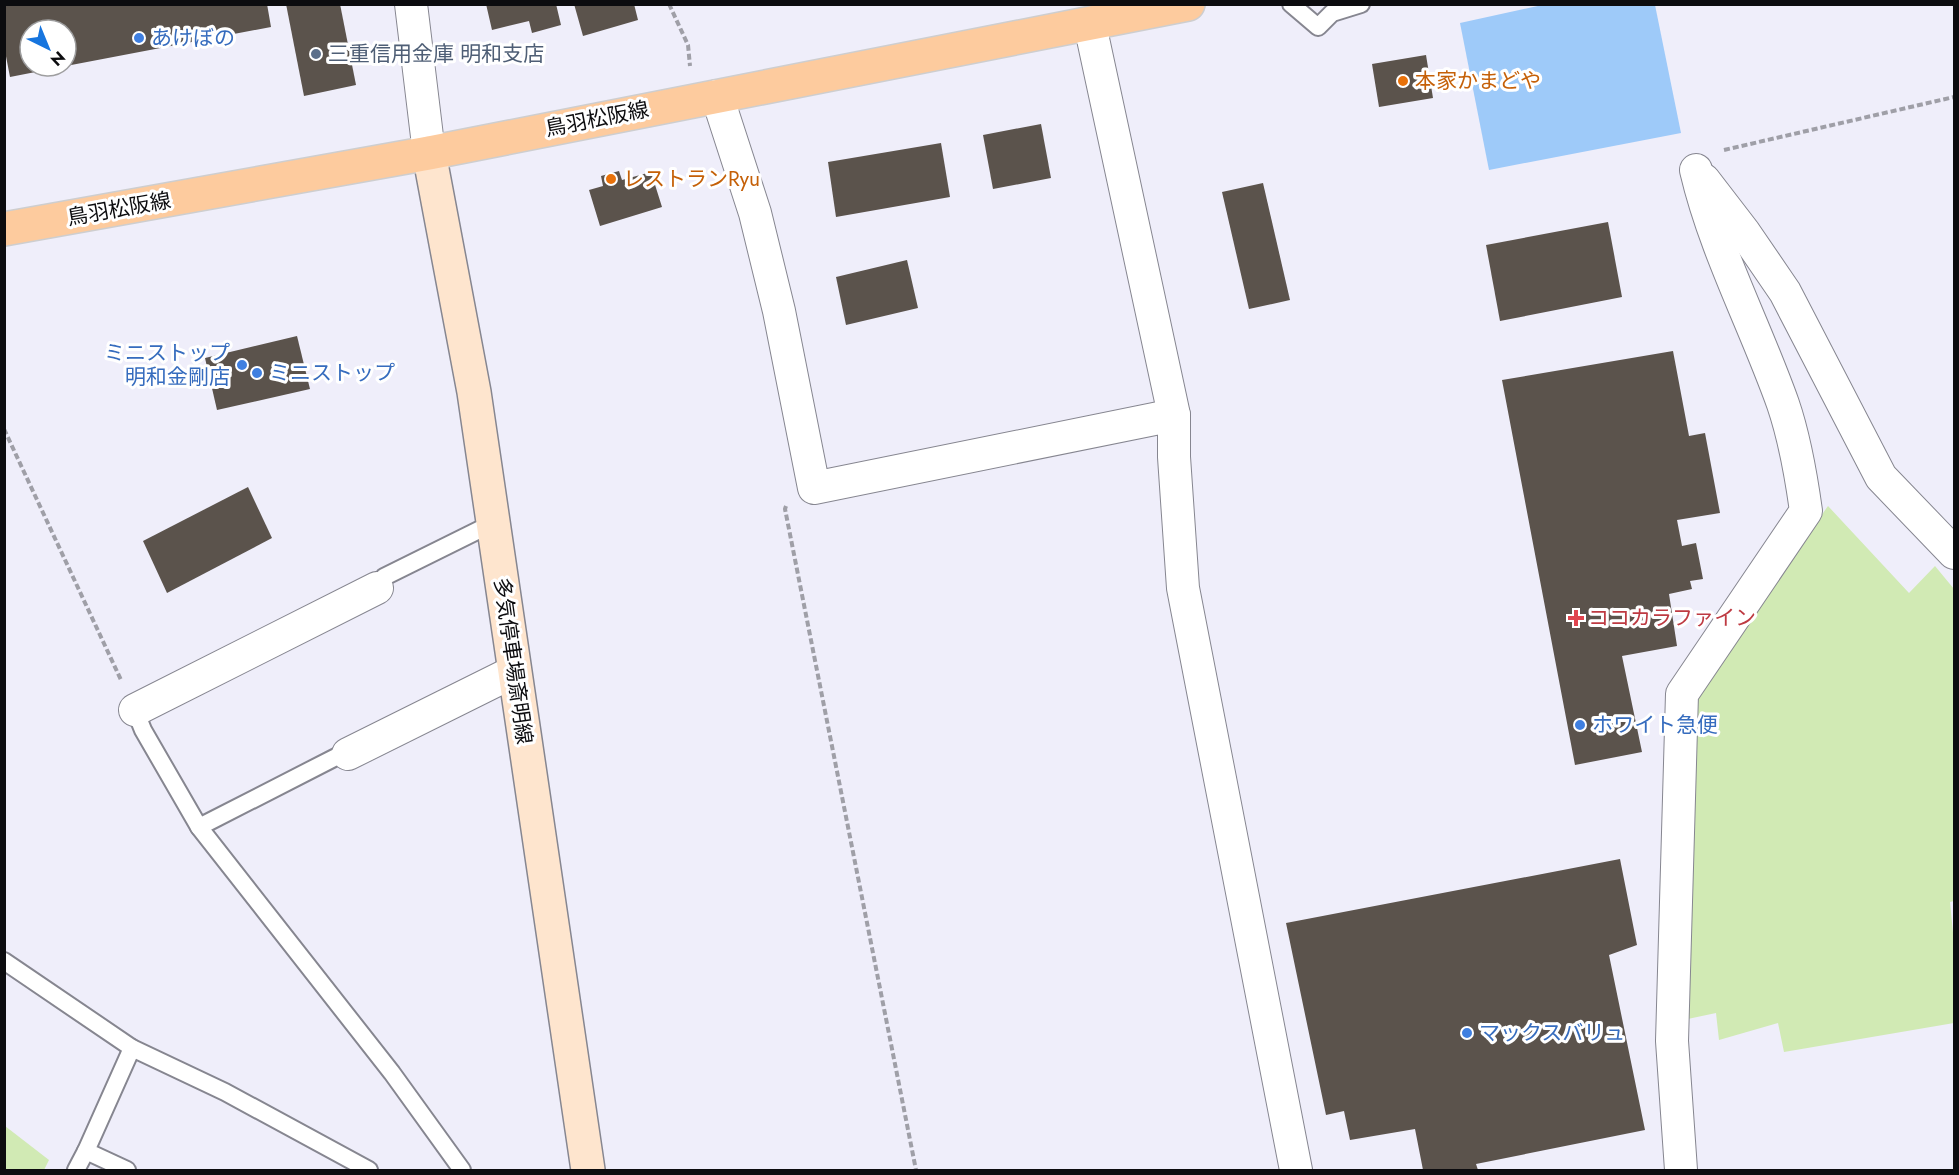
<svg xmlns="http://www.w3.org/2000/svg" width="1959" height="1175" font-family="Jost,'Noto Sans JP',sans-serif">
<rect width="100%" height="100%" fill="#efeefa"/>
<g fill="#d1eab4">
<path d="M 1828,506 L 1909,593 L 1935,566 L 1954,589 L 1954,901 L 1950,902 L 1954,943 L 1954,1023 L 1784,1052 L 1778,1023 L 1719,1040 L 1716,1013 L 1683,1020 L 1691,700 Z"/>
<path d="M 5,1126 L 49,1160 L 44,1170 L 5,1170 Z"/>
</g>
<path fill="#9ecaf9" d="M 1547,4 L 1655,5 L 1681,133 L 1489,170 L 1460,23 Z"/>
<g fill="#5b534c">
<path d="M 4,4 L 267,4 L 271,27 L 66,66 L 66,30 L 30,30 L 30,66 L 61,67 L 10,77 L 4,46 Z"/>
<path d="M 286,4 L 340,4 L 356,85 L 304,96 Z"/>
<path d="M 486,4 L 556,4 L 561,25 L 532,33 L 529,21 L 492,30 Z"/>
<path d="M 574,4 L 634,4 L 638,20 L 583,36 Z"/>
<path d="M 1426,55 L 1433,98 L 1379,107 L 1372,64 Z"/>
<path d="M 1041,124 L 1051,178 L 993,189 L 983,135 Z"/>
<path d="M 941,143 L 950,197 L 836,217 L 828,162 Z"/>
<path d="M 619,171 L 622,180 L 651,172 L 662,207 L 600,226 L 589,190 L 603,186 L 601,176 Z"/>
<path d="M 1263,183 L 1290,300 L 1249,309 L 1222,192 Z"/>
<path d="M 1608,222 L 1622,297 L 1500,321 L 1486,245 Z"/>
<path d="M 907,260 L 918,308 L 846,325 L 836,277 Z"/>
<path d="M 297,336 L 310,389 L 217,410 L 205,358 Z"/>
<path d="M 1673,351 L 1689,436 L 1705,433 L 1720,513 L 1677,520 L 1682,546 L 1696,543 L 1703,579 L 1690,581 L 1692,589 L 1669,594 L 1677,646 L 1622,656 L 1642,752 L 1575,765 L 1502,380 Z"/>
<path d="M 248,487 L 272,538 L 167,593 L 143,541 Z"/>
<path d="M 1620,859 L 1637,945 L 1609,955 L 1645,1130 L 1476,1164 L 1478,1170 L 1423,1170 L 1415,1129 L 1350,1140 L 1344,1111 L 1326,1115 L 1286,923 Z"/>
</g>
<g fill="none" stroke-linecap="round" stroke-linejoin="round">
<defs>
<g id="lane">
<path d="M 1291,4 L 1318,27 L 1332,13 L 1361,4"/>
<path d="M 377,588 L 384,577 L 493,523"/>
<path d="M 135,710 L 143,730 L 199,827 L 392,1073 L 462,1170"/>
<path d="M 199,827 L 336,757 L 348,754"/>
<path d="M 4,961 L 132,1048"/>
<path d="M 76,1170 L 86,1151"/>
<path d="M 127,1170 L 86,1151 L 132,1048 L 225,1092 L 369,1170"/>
</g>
<g id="street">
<path d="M 411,4 L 429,153"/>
<path d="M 1090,25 L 1174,415 L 1174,457 L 1183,588 L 1296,1170"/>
<path d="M 717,96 L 755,213 L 779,311 L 814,488 L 1174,415"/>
<path d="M 1704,180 L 1744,232 L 1785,292 L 1881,477 L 1954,553"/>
<path d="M 135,710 L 377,588"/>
<path d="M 348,754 L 515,671"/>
<path d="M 1681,1170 L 1672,1041 L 1682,694 L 1806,511 C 1801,475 1795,439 1783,404 C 1755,325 1715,251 1696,170"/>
</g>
<path id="secondary" d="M 429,153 L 474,392 L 588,1170"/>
<path id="primary" d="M 4,229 L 429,153 L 1188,4"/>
</defs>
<use href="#lane" stroke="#868690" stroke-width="20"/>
<use href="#street" stroke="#868690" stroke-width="34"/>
<use href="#secondary" stroke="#868690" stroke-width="36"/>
<use href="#primary" stroke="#cececf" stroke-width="36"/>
<g stroke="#9f9fa7" stroke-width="4" stroke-dasharray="6 3" stroke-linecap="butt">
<path d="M 669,4 L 688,45 L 690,66"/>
<path d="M 1724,150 L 1954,97"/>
<path d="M 4,429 L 121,680"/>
<path d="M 786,506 L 785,509 L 916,1170"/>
</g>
<use href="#lane" stroke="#fff" stroke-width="16"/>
<use href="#street" stroke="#fff" stroke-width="32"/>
<use href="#secondary" stroke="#fee5ce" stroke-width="33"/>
<use href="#primary" stroke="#fdcb9e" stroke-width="33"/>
</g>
<g fill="#3f7fe0" stroke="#fff" stroke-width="2">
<circle cx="139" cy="38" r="6"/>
<circle cx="242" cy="365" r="6"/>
<circle cx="257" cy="373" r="6"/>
<circle cx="1580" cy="725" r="6"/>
<circle cx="1467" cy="1033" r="6"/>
</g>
<circle fill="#5c6f8a" stroke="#fff" stroke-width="2" cx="316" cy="54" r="6"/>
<g fill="#e8710a" stroke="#fff" stroke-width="2">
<circle cx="1403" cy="81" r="6"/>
<circle cx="611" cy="179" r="6"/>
</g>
<path fill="#e0444e" stroke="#fff" stroke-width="2" d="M1573 609h6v6h6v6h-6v6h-6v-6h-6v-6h6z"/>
<g text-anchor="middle" stroke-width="6" stroke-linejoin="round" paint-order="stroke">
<g font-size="21" fill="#366cbe" stroke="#fff" text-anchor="start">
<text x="151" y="45">あけぼの</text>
<text x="230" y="360" text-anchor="end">ミニストップ<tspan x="230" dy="24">明和金剛店</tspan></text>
<text x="269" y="380">ミニストップ</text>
<text x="1592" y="732">ホワイト急便</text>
<text x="1479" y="1040">マックスバリュ</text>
</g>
<g font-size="21" fill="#4e5e75" stroke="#fff" text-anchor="start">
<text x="328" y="61">三重信用金庫 明和支店</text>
</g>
<g font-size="21" fill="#c56008" stroke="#fff" text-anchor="start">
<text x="1415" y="88">本家かまどや</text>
<text x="623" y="186">レストランRyu</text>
</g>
<g font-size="21" fill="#0c0c0f" stroke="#fff">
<text transform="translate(597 119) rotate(-11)" y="7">鳥羽松阪線</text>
<text transform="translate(119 209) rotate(-10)" y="7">鳥羽松阪線</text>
<text transform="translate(513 661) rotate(82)" y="7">多気停車場斎明線</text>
</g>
<g font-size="21" fill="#be3a42" stroke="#fff" text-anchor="start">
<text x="1588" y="625">ココカラファイン</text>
</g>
</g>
<rect width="1959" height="1175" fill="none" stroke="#0c0c0f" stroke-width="12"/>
<g transform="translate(48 48) rotate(137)"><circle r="28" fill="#ffffff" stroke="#9e9e9f" stroke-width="1.5"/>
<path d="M0-4.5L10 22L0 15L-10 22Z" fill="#1775de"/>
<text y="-9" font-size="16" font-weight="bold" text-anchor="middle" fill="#0c0c0f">N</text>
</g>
</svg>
